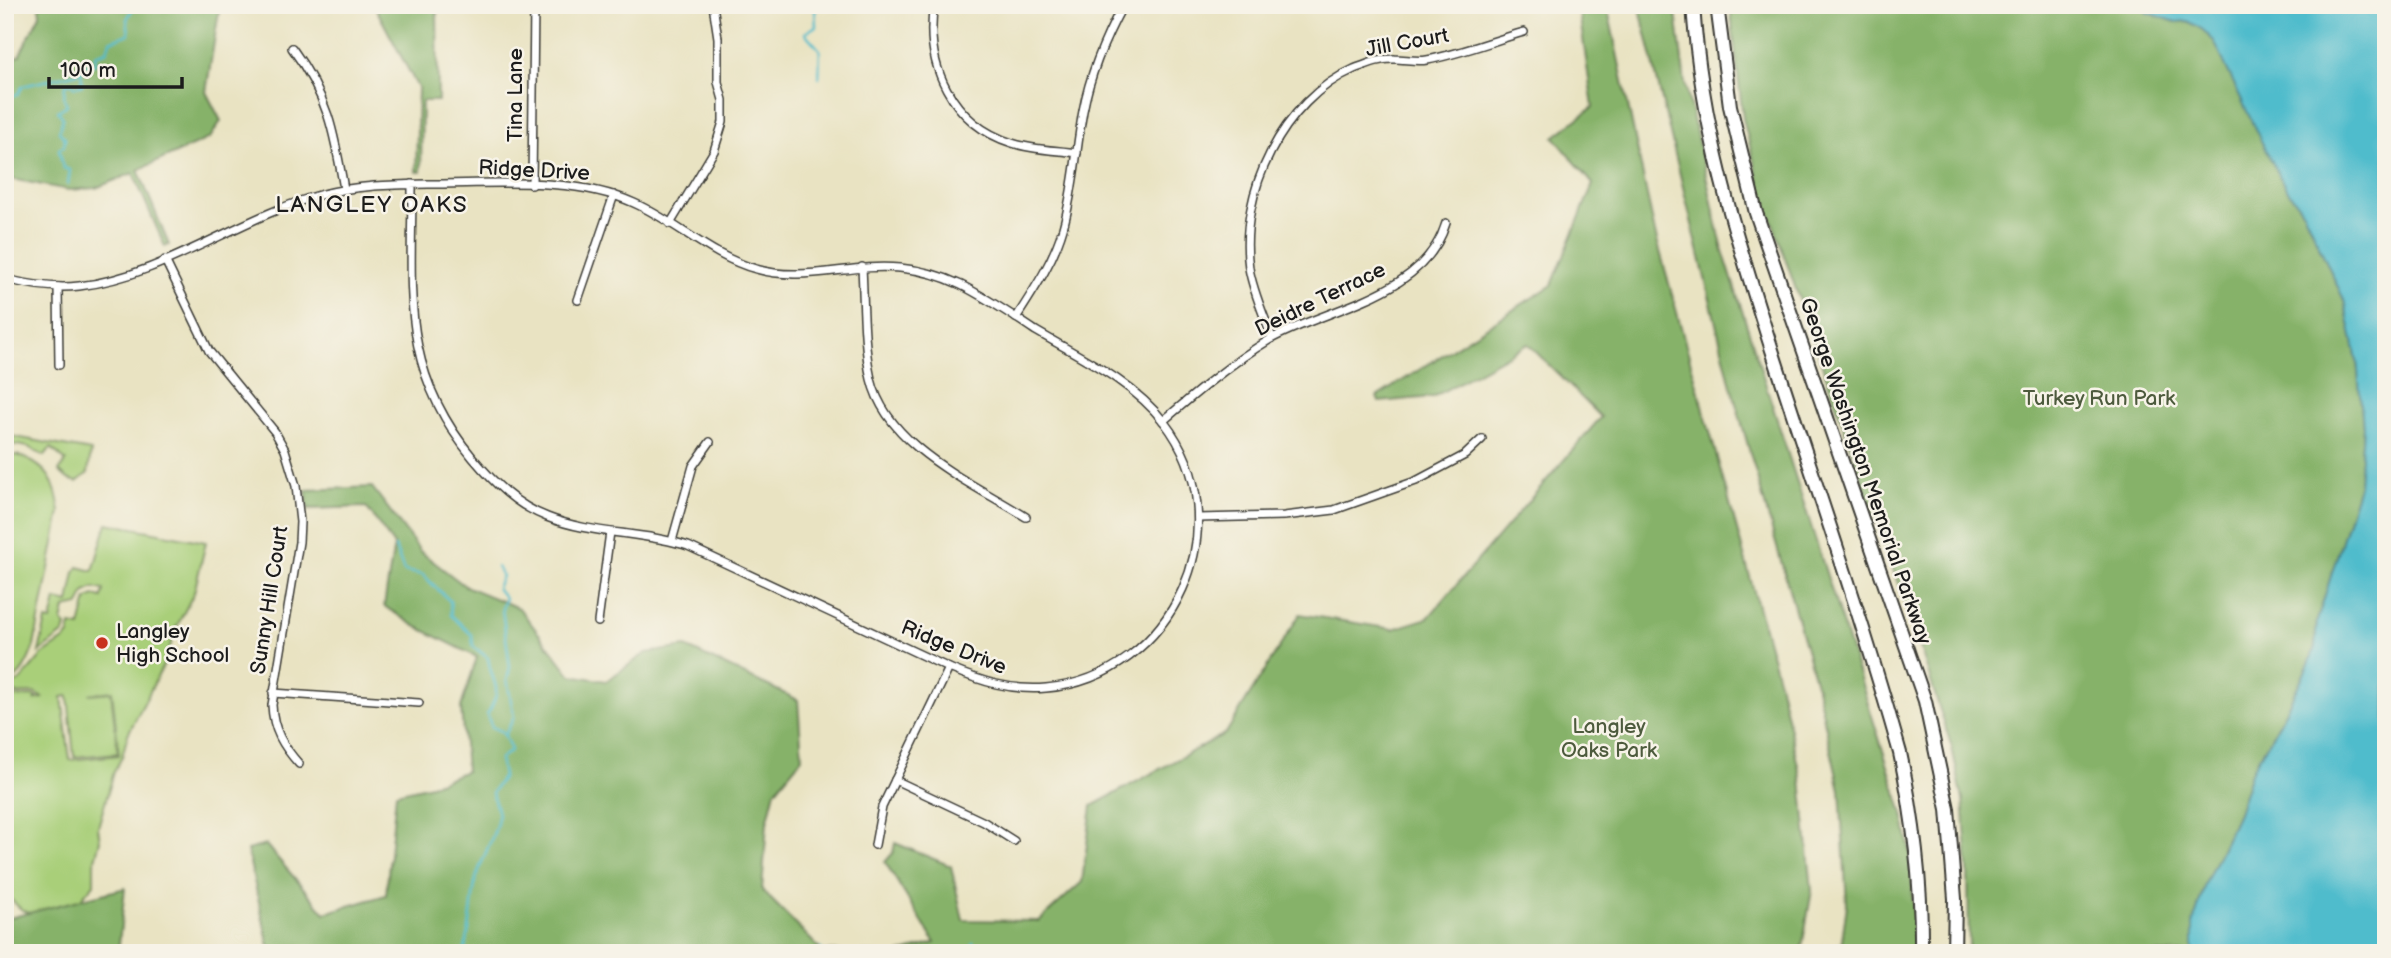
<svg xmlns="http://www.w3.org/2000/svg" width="2391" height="958" font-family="'Balsamiq Sans',sans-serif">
<rect width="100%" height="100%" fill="#f7f3e8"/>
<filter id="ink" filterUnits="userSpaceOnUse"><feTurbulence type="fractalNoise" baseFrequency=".0143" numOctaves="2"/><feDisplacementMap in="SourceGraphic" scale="14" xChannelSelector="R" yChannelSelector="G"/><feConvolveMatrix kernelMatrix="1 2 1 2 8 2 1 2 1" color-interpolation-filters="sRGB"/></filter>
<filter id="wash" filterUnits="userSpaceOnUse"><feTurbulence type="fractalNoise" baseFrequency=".00686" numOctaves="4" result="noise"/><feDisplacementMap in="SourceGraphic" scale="28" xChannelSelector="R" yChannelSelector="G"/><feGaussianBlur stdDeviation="1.57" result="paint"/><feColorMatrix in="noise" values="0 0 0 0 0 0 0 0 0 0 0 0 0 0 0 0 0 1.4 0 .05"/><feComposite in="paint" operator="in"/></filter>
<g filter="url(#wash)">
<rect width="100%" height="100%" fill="#e9e3c2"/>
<g fill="#a9cf79" stroke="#62764a" stroke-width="2" fill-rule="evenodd">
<path d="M 5,435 L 91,451 L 88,473 L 77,482 L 68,479 L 59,471 L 66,461 L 51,448 L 44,456 L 28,447 L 5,443 Z"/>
<path d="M 17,455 C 48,466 56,481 60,512 L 34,646 C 28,662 22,677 5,684 L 5,456 Z"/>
<path d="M 107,523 L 206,542 L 194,593 L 175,630 L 166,660 L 128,734 L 122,757 L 114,772 L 98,827 L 100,841 L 94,863 L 94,884 L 62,921 L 40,919 L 22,910 L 5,894 L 5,697 L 34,696 L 37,698 L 34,700 L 43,698 L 34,693 L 5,694 L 5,689 L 20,681 L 42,655 L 64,640 L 69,635 L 71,625 L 80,627 L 87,599 L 95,596 L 102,598 L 104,590 L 94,588 L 85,592 L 79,605 L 65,608 L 62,622 L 66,626 L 64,633 L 39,652 L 46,620 L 51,621 L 56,600 L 69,603 L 75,572 L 78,567 L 93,571 ZM 112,691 L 119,755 L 70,760 L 62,697 L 68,696 L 74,757 L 118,753 L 111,692 L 89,694 Z"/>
</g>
<g fill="#86b269" stroke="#516742" stroke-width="2">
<path d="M 39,5 L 228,5 L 219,11 L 206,92 L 221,121 L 210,138 L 138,170 L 169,245 L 165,247 L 133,173 L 96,188 L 69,190 L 5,178 L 5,61 L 19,56 L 40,15 Z"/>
<path d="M 374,5 L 437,5 L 438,101 L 422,101 L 421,172 L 416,172 L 418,88 Z"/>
<path d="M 1578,5 L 1607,5 L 1655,233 L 1779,682 L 1801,779 L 1812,890 L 1801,953 L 899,953 L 935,943 L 885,862 L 893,853 L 895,843 L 951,866 L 963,920 L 1039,921 L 1082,882 L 1092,806 L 1226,733 L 1300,614 L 1393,629 L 1428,618 L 1601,417 L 1528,344 L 1433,397 L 1379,402 L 1377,397 L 1552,285 L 1593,184 L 1554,137 L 1593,107 Z"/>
<path d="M 1639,5 L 1675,5 L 1685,83 L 1723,251 L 1903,813 L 1911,856 L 1915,953 L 1840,953 L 1847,905 L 1840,790 L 1816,684 L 1731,386 Z"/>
<path d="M 1730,5 L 2137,5 L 2149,13 L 2176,22 L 2188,21 L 2203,30 L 2214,41 L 2284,185 L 2304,213 L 2344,300 L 2357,360 L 2363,427 L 2359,486 L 2317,621 L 2315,646 L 2310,662 L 2275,732 L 2253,767 L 2238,813 L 2205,884 L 2193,924 L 2193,953 L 1969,953 L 1968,869 L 1963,800 L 1952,748 L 1921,650 L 1761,189 L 1743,119 Z"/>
<path d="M 372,487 L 421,552 L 465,586 L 519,608 L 571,675 L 606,681 L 646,653 L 686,647 L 798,700 L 802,758 L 775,791 L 767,823 L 762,890 L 822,951 L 883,953 L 277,953 L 269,946 L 247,850 L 266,845 L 325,913 L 386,895 L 396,793 L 431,785 L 466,771 L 461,707 L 477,657 L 415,626 L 384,606 L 394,545 L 366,507 L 308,509 L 306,490 Z"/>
<path d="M 125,888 L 118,953 L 5,953 L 5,919 Z"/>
</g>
<path fill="#50bccc" stroke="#366c74" stroke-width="2" d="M 2137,5 L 2386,5 L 2386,953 L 2193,953 L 2193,924 L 2205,884 L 2238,813 L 2253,767 L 2275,732 L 2310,662 L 2315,646 L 2317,621 L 2359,486 L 2363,427 L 2357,360 L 2344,300 L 2304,213 L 2284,185 L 2259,137 L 2214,41 L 2203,30 L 2188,21 L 2176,22 L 2149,13 Z"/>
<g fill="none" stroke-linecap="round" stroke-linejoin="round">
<g stroke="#50bccc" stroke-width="2.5">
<path d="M 819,78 L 820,50 L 805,33 L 816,26 L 815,10 L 822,5"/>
<path d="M 5,95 L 17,95 L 23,86 L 78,73 L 85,65 L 96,63 L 95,55 L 107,51 L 110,41 L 129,34 L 127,19 L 135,5"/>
<path d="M 68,184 L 70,170 L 63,168 L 59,149 L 64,146 L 65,138 L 59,132 L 63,118 L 58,111 L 67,105 L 64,98 L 65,85 L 70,83 L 75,87 L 82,85 L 81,70"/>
<path d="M 395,547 L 404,571 L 423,575 L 450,601 L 451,615 L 472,635 L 473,646 L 488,658 C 492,688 505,684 487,715 L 492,727 L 503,732 L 511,750 L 500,759 L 503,776 L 492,793 C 494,800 497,808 498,815 C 498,832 479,862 475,883 C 471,906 471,927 465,949"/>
<path d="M 497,567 L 502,576 L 497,588 L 505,598 L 502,609 L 510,667 L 507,680 L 514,717 L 505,735"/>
<path d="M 973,943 L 974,953"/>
<path d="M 1395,947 L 1395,953"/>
<path d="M 821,949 L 823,953"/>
<path d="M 1078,953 L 1086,946"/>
</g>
</g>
</g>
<g filter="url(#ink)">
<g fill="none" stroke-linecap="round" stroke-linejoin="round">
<defs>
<g id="street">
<path d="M 934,5 C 924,65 952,124 1012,143 C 1033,150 1056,150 1077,153"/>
<path d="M 292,48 C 328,97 334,131 344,189"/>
<path d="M 532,185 L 534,5"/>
<path d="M 670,224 L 714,151 L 723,122 L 723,100 L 718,82 L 718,38 L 713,5"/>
<path d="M 165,260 L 209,351 L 275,432 L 285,450 L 296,486 L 300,522 L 299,542 L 272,705 C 273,730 283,746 299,764"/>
<path d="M 862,267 C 864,303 863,343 871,379 C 887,447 971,482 1026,517"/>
<path d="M 5,279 C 30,285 54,289 79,286 C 162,277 241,216 323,194 C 357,185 393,185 428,184 C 494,184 575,176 634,203 C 677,222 710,256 756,269 C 804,283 851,263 900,268 C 921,270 942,276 961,285 C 987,298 1012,315 1036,331 C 1080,357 1132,381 1164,422 C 1243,524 1174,677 1046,688 C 1011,691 980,681 949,668 L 688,546 C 642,531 592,535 547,517 C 516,505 494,483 473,458 C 399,369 412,291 412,184"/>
<path d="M 58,287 L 59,365"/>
<path d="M 578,300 L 614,195"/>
<path d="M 1016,318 C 1034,290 1054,260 1063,228 C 1074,190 1076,149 1083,111 C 1090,74 1105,38 1123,5"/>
<path d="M 1272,338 C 1264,315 1253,292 1249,268 C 1238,193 1283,100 1354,69 C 1367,64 1381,58 1395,59 C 1405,59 1417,62 1427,60 C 1460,54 1492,41 1524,32"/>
<path d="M 1163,421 C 1197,392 1231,363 1269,340 C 1327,307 1424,297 1446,223"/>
<path d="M 1198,518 L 1284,516 L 1334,510 L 1416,481 L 1465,455 L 1482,439"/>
<path d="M 672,541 L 693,466 L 710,442"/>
<path d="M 598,622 L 610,532"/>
<path d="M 273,693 L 419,703"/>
<path d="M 895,780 L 984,822 L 1014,841"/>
<path d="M 875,845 L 882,807 L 949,668"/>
</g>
<g id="highway">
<path d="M 1693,5 C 1701,128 1735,234 1772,350 C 1815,484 1862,617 1900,753 C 1914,819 1922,885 1921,953"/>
<path d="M 1717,5 L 1730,106 L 1756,213 L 1925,701 L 1948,809 L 1955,899 L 1954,953"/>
</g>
</defs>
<use href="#street" stroke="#3b3a35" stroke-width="10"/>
<use href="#highway" stroke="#3b3a35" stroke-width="16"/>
<use href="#street" stroke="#fff" stroke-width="7"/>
<use href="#highway" stroke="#fff" stroke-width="12"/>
</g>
</g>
<circle fill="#c8321e" stroke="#f7f3e8" stroke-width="2.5" cx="102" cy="643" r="7"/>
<g text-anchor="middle" stroke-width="5" stroke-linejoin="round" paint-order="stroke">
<g font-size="21" fill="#1c1c1c" stroke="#f7f3e8">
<text transform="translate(1407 42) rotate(-10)" y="7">Jill Court</text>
<text transform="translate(515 95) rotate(-90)" y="7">Tina Lane</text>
<text transform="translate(534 170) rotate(3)" y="7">Ridge Drive</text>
<text transform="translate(1320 299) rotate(-26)" y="7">Deidre Terrace</text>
<text transform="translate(1866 471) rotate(71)" y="7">George Washington Memorial Parkway</text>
<text transform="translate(269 600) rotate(-81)" y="7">Sunny Hill Court</text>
<text transform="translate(954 647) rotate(22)" y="7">Ridge Drive</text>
</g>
<g font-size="21" fill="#4d5b3d" stroke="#f7f3e8">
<text x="2099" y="405">Turkey Run Park</text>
<text x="1609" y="733">Langley<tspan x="1609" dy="24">Oaks Park</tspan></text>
</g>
<g font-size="21" fill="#1c1c1c" stroke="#f7f3e8" text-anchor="start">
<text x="116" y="638">Langley<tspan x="116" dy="24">High School</tspan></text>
</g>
<g font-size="23" letter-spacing="2" fill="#1c1c1c" stroke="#f7f3e8">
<text x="372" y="212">LANGLEY OAKS</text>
</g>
</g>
<rect width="2391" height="958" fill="none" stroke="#f7f3e8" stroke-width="28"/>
<path d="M49 77v10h133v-10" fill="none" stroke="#1c1c1c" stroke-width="3.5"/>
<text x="60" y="77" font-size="21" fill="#1c1c1c" stroke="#f7f3e8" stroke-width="5" paint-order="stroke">100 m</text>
</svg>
